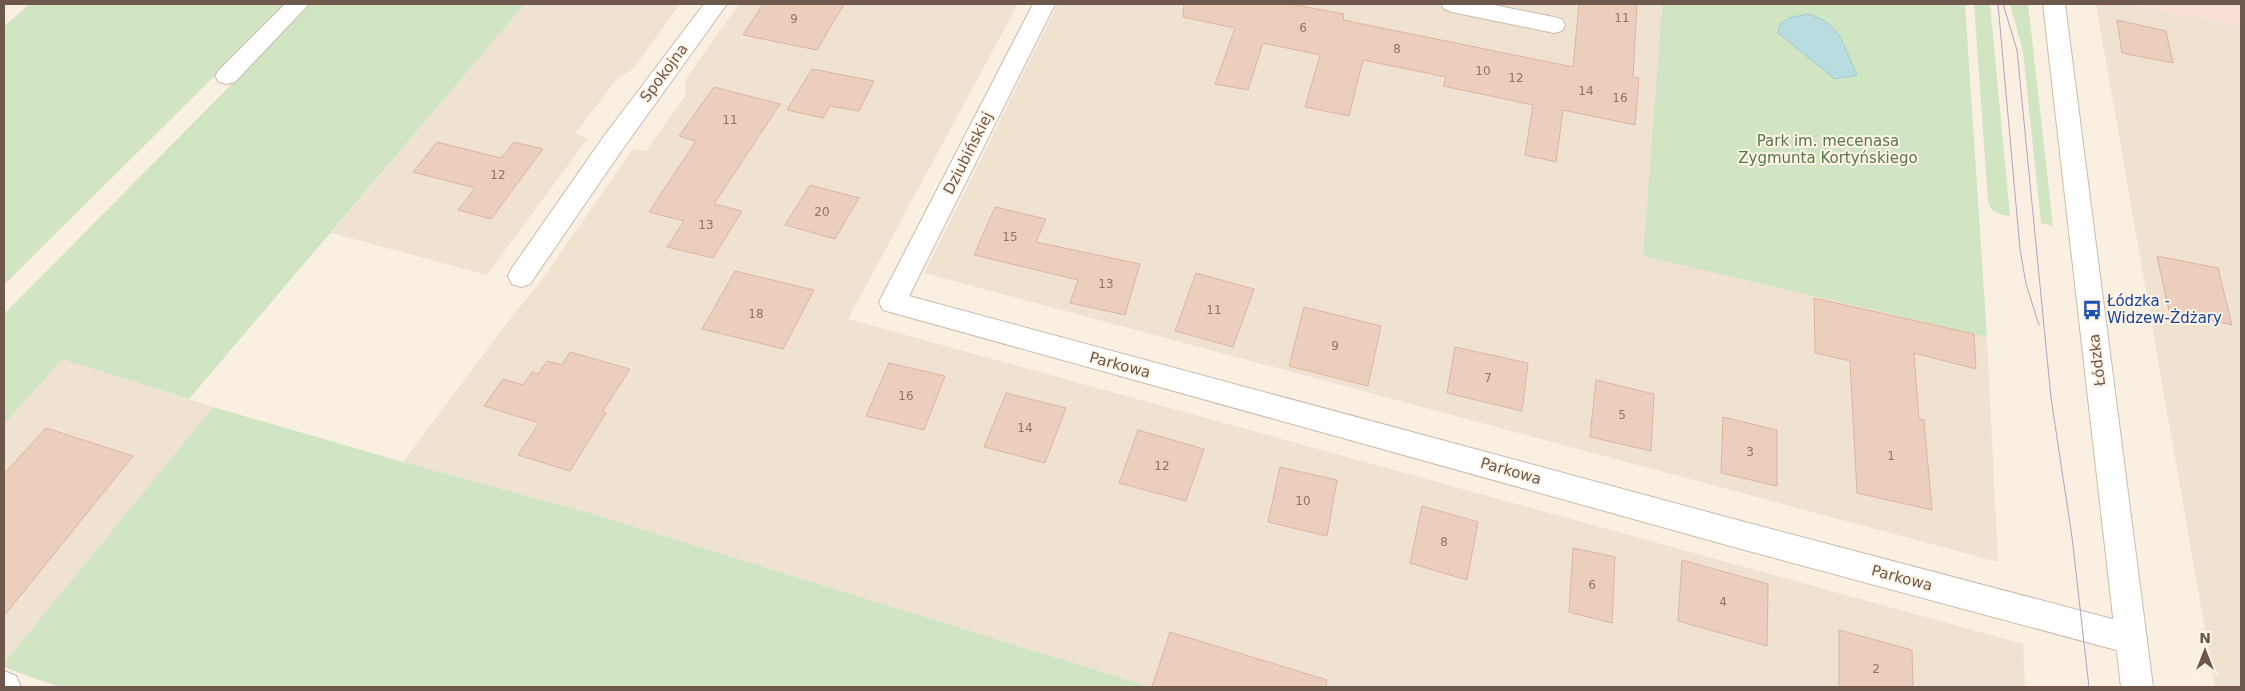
<svg xmlns="http://www.w3.org/2000/svg" width="2245" height="691" font-family="'DejaVu Sans',sans-serif">
<rect width="100%" height="100%" fill="#faf0e2"/>
<g fill="#f0e2d1">
<path d="M 525,4 L 680,4 L 633,69 L 616,80 L 575,134 L 588,138 L 487,275 L 331,233 Z"/>
<path d="M 739,4 L 1018,4 L 848,319 L 2023,644 L 2025,687 L 1151,687 L 593,514 L 403,462 L 509,320 L 538,285 L 633,149 L 646,151 L 685,96 L 685,80 Z"/>
<path d="M 1058,4 L 1662,4 L 1643,256 L 1987,337 L 1998,562 L 924,273 Z"/>
<path d="M 2096,4 L 2130,4 L 2241,26 L 2241,687 L 2215,687 Z"/>
<path d="M 62,359 L 213,407 L 4,663 L 4,425 Z"/>
</g>
<path fill="#f9e0d7" d="M 2130,4 L 2241,4 L 2241,26 Z"/>
<g fill="#d1e5c2">
<path d="M 30,4 L 287,4 L 4,285 L 4,26 Z"/>
<path d="M 311,4 L 525,4 L 189,399 L 62,359 L 4,425 L 4,314 Z"/>
<path d="M 1662,4 L 1965,4 L 1987,337 L 1643,256 Z"/>
<path d="M 1974,4 L 1990,4 L 2010,216 C 1999,214 1990,213 1988,201 Z"/>
<path d="M 2010,4 L 2028,4 L 2053,226 L 2041,223 L 2023,52 Z"/>
<path d="M 213,407 L 403,462 L 593,514 L 1151,687 L 59,687 L 4,667 L 4,663 Z"/>
</g>
<path fill="#b9dce1" stroke="#a0cbd1" d="M 1808,14 C 1841,23 1843,46 1857,75 L 1835,79 L 1778,33 L 1780,24 L 1789,18 Z"/>
<g fill="#eccebc" stroke="#ddb59e">
<path d="M 763,4 L 844,4 L 817,50 L 743,35 Z"/>
<path d="M 1184,4 L 1291,4 L 1344,14 L 1343,20 L 1573,67 L 1579,4 L 1637,4 L 1633,77 L 1639,78 L 1635,125 L 1563,110 L 1556,162 L 1525,155 L 1533,105 L 1443,86 L 1446,77 L 1363,60 L 1349,116 L 1305,107 L 1320,55 L 1263,43 L 1248,90 L 1215,84 L 1235,28 L 1183,17 Z"/>
<path d="M 2117,20 L 2166,31 L 2173,63 L 2122,53 Z"/>
<path d="M 812,69 L 874,81 L 859,111 L 830,106 L 823,118 L 787,110 Z"/>
<path d="M 714,87 L 780,104 L 714,204 L 742,211 L 713,258 L 667,247 L 684,221 L 649,212 L 696,141 L 679,136 Z"/>
<path d="M 437,142 L 501,158 L 514,142 L 543,149 L 491,219 L 458,210 L 475,188 L 413,172 Z"/>
<path d="M 810,185 L 859,198 L 835,239 L 785,225 Z"/>
<path d="M 995,207 L 1046,219 L 1036,242 L 1140,264 L 1125,315 L 1070,303 L 1078,280 L 974,255 Z"/>
<path d="M 2157,256 L 2218,268 L 2232,325 L 2169,311 Z"/>
<path d="M 735,271 L 814,290 L 783,349 L 702,329 Z"/>
<path d="M 1196,273 L 1254,289 L 1233,347 L 1175,331 Z"/>
<path d="M 1814,298 L 1974,334 L 1976,369 L 1914,353 L 1919,419 L 1924,420 L 1932,510 L 1857,493 L 1850,361 L 1815,353 Z"/>
<path d="M 1304,307 L 1381,326 L 1368,386 L 1289,366 Z"/>
<path d="M 1455,347 L 1528,363 L 1522,411 L 1447,393 Z"/>
<path d="M 570,352 L 630,369 L 602,412 L 606,413 L 570,471 L 518,455 L 539,423 L 484,406 L 503,379 L 523,385 L 532,372 L 538,374 L 547,361 L 562,365 Z"/>
<path d="M 889,363 L 945,376 L 924,430 L 866,416 Z"/>
<path d="M 1596,380 L 1654,394 L 1651,451 L 1590,437 Z"/>
<path d="M 1006,393 L 1066,408 L 1045,463 L 984,447 Z"/>
<path d="M 1723,417 L 1777,430 L 1777,486 L 1721,473 Z"/>
<path d="M 46,428 L 133,456 L 4,616 L 4,474 Z"/>
<path d="M 1138,430 L 1204,449 L 1186,501 L 1119,483 Z"/>
<path d="M 1280,467 L 1337,480 L 1327,536 L 1268,522 Z"/>
<path d="M 1422,506 L 1478,522 L 1467,580 L 1410,563 Z"/>
<path d="M 1573,548 L 1615,557 L 1612,623 L 1569,612 Z"/>
<path d="M 1682,560 L 1768,584 L 1767,646 L 1678,621 Z"/>
<path d="M 1839,630 L 1912,650 L 1913,687 L 1839,687 Z"/>
<path d="M 1170,632 L 1327,680 L 1326,687 L 1152,687 Z"/>
</g>
<g fill="none" stroke-linecap="round" stroke-linejoin="round">
<defs>
<g id="minor">
<path d="M 285,4 L 309,4 L 235,82 L 227,84 L 219,82 L 215,76 L 219,70 Z"/>
<path d="M 704,4 L 727,4 L 622,150 L 530,284 L 521,287 L 512,284 L 508,276 L 512,268 L 604,136 Z"/>
<path d="M 1033,4 L 1055,4 L 909,296 L 1741,521 L 2131,624 L 2142,628 L 2147,639 L 2142,650 L 2131,654 L 1741,549 L 883,310 L 879,302 Z"/>
<path d="M 1441,4 L 1489,4 L 1554,17 L 1562,19 L 1565,25 L 1562,31 L 1554,33 L 1452,12 L 1444,9 Z"/>
<path d="M 4,671 L 16,676 L 21,687 L 4,687 Z"/>
</g>
<path id="secondary" d="M 2043,4 L 2065,4 L 2153,687 L 2121,687 Z"/>
</defs>
<use href="#minor" stroke="#cbbaad" stroke-width="2"/>
<use href="#secondary" stroke="#ceb9aa" stroke-width="2"/>
<use href="#minor" fill="#fff" fill-rule="evenodd"/>
<use href="#secondary" fill="#fff" fill-rule="evenodd"/>
<g stroke="#b2a3c1" stroke-width="1">
<path d="M 1998,4 L 2020,249 L 2026,284 L 2039,325"/>
<path d="M 2003,4 L 2017,50 L 2051,398 L 2072,537 L 2089,687"/>
</g>
</g>
<defs>
<symbol id="bus-bare" viewBox="-9 -9 18 18"><path d="M-5-6H5V4H4V6H2V4H-2V6H-4V4H-5ZM-3.5-4V0h7V-4ZM-3.5 1.2v1.5H-2V1.2ZM2 1.2v1.5H3.5V1.2Z" fill="#1a4fb4" stroke="#fdf4e7" stroke-width="2.5" paint-order="stroke"/></symbol>
</defs>
<g fill-rule="evenodd">
<use href="#bus-bare" x="2078" y="296" width="28" height="28"/>
</g>
<g text-anchor="middle" stroke-width="4" stroke-linejoin="round" paint-order="stroke">
<g font-size="12" fill="#8e7567">
<text x="1622" y="22">11</text>
<text x="794" y="23">9</text>
<text x="1303" y="32">6</text>
<text x="1397" y="53">8</text>
<text x="1483" y="75">10</text>
<text x="1516" y="82">12</text>
<text x="1586" y="95">14</text>
<text x="1620" y="102">16</text>
<text x="730" y="124">11</text>
<text x="498" y="179">12</text>
<text x="822" y="216">20</text>
<text x="706" y="229">13</text>
<text x="1010" y="241">15</text>
<text x="1106" y="288">13</text>
<text x="1214" y="314">11</text>
<text x="756" y="318">18</text>
<text x="1335" y="350">9</text>
<text x="1488" y="382">7</text>
<text x="906" y="400">16</text>
<text x="1622" y="419">5</text>
<text x="1025" y="432">14</text>
<text x="1750" y="456">3</text>
<text x="1891" y="460">1</text>
<text x="1162" y="470">12</text>
<text x="1303" y="505">10</text>
<text x="1444" y="546">8</text>
<text x="1592" y="589">6</text>
<text x="1723" y="606">4</text>
<text x="1876" y="673">2</text>
</g>
<g font-size="15" fill="#6e574b" stroke="#fdf4e7">
<text transform="translate(664 73) rotate(-53)" y="5">Spokojna</text>
<text transform="translate(968 153) rotate(-63)" y="5">Dziubińskiej</text>
<text transform="translate(2097 360) rotate(-97)" y="5">Łódzka</text>
<text transform="translate(1120 365) rotate(15)" y="5">Parkowa</text>
<text transform="translate(1511 471) rotate(16)" y="5">Parkowa</text>
<text transform="translate(1902 578) rotate(15)" y="5">Parkowa</text>
</g>
<g font-size="15" fill="#567947" stroke="#fdf4e7">
<text x="1828" y="146">Park im. mecenasa<tspan x="1828" dy="17">Zygmunta Kortyńskiego</tspan></text>
</g>
<g font-size="15" fill="#164399" stroke="#fdf4e7" text-anchor="start">
<text x="2107" y="306">Łódzka -<tspan x="2107" dy="17">Widzew-Żdżary</tspan></text>
</g>
</g>
<rect width="2245" height="691" fill="none" stroke="#6e574b" stroke-width="10"/>
<g transform="translate(2205 651)" stroke="#fdf4e7" stroke-width="4" paint-order="stroke">
<path d="M0-4L9 19L0 12L-9 19Z" fill="#6e574b"/>
<text y="-8" font-size="14" font-weight="bold" text-anchor="middle" fill="#6e574b">N</text>
</g>
</svg>
